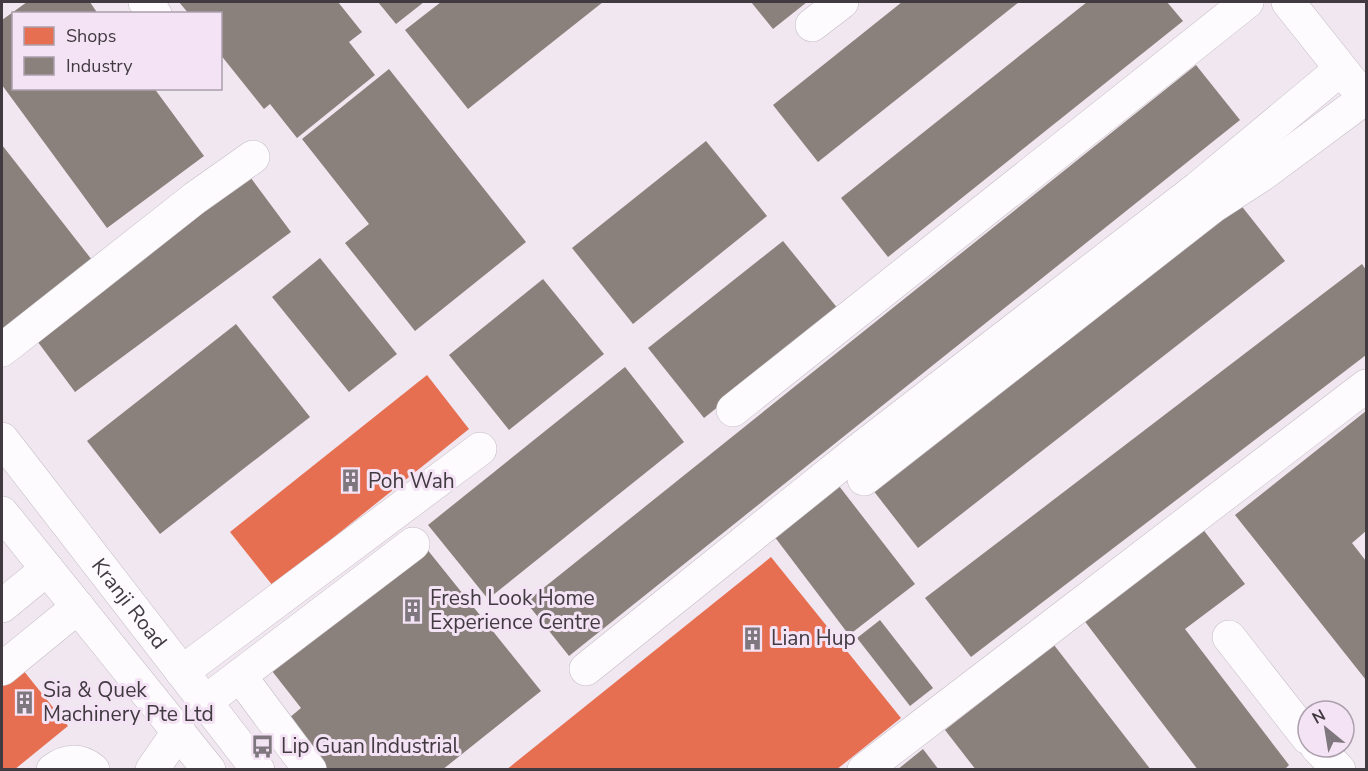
<svg xmlns="http://www.w3.org/2000/svg" width="1368" height="771" font-family="'Nunito Sans',sans-serif">
<rect width="100%" height="100%" fill="#f0e7f0"/>
<g fill="#e76f51">
<path d="M 427,375 L 469,429 L 273,586 L 230,532 Z"/>
<path d="M 771,557 L 901,718 L 836,770 L 506,770 Z"/>
<path d="M 19,665 L 68,726 L 14,770 L 2,770 L 2,678 Z"/>
</g>
<g fill="#8a817c">
<path d="M 27,2 L 90,2 L 98,14 L 14,14 L 14,88 L 154,88 L 204,156 L 107,228 L 2,85 L 2,20 Z"/>
<path d="M 179,2 L 338,2 L 362,32 L 349,42 L 375,75 L 297,138 L 270,104 L 264,109 L 220,54 L 220,14 L 189,14 Z"/>
<path d="M 378,2 L 424,2 L 396,24 Z"/>
<path d="M 441,2 L 603,2 L 468,109 L 405,30 Z"/>
<path d="M 751,2 L 807,2 L 773,29 Z"/>
<path d="M 902,2 L 1019,2 L 818,162 L 773,105 Z"/>
<path d="M 1087,2 L 1167,2 L 1183,21 L 888,257 L 841,198 Z"/>
<path d="M 1196,65 L 1240,120 L 569,656 L 526,602 Z"/>
<path d="M 389,69 L 526,242 L 415,331 L 345,243 L 369,224 L 302,139 Z"/>
<path d="M 706,141 L 767,216 L 633,324 L 572,248 Z"/>
<path d="M 2,145 L 92,260 L 2,331 Z"/>
<path d="M 245,170 L 291,232 L 75,392 L 29,330 Z"/>
<path d="M 1236,199 L 1285,261 L 918,548 L 869,485 Z"/>
<path d="M 783,241 L 839,310 L 704,418 L 648,348 Z"/>
<path d="M 320,258 L 397,354 L 349,392 L 272,297 Z"/>
<path d="M 1362,264 L 1366,270 L 1366,355 L 971,657 L 925,598 Z"/>
<path d="M 543,279 L 604,354 L 509,430 L 449,355 Z"/>
<path d="M 236,324 L 310,417 L 160,534 L 87,441 Z"/>
<path d="M 625,367 L 684,442 L 488,599 L 428,525 Z"/>
<path d="M 1366,411 L 1366,531 L 1352,543 L 1366,561 L 1366,680 L 1235,515 Z"/>
<path d="M 839,486 L 915,584 L 849,635 L 774,536 Z"/>
<path d="M 1202,528 L 1245,584 L 1185,629 L 1289,765 L 1284,770 L 1198,770 L 1083,619 Z"/>
<path d="M 426,548 L 541,691 L 442,770 L 320,770 L 283,723 L 301,708 L 272,671 Z"/>
<path d="M 880,620 L 933,688 L 910,706 L 857,638 Z"/>
<path d="M 1054,645 L 1151,770 L 976,770 L 945,730 Z"/>
<path d="M 923,749 L 939,770 L 897,770 Z"/>
</g>
<g fill="none" stroke-linecap="round" stroke-linejoin="round">
<defs>
<g id="minor">
<path d="M 145,2 L 155,14"/>
<path d="M 1288,2 L 1354,85"/>
<path d="M 812,25 L 842,2"/>
<path d="M 2,350 L 195,198 L 253,157"/>
<path d="M 733,410 L 1247,2"/>
<path d="M 864,479 L 1212,207 L 1260,176 L 1364,99"/>
<path d="M 2,606 L 47,569"/>
<path d="M 1229,637 L 1308,738"/>
<path d="M 2,669 L 78,607"/>
<path d="M 586,669 L 860,449 L 1198,188 L 1341,69"/>
<path d="M 182,672 L 480,449"/>
<path d="M 240,676 L 310,770"/>
<path d="M 205,702 L 413,544"/>
<path d="M 1317,747 L 1339,770"/>
<path d="M 53,770 C 66,760 80,759 93,770"/>
<path d="M 152,770 L 179,731"/>
<path d="M 864,770 L 1366,386"/>
</g>
<g id="major">
<path id="s1" d="M 2,439 L 258,770"/>
<path d="M 2,513 L 209,770"/>
</g>
</defs>
<use href="#minor" stroke="#c4bdc4" stroke-width="34"/>
<use href="#major" stroke="#c4bdc4" stroke-width="34"/>
<use href="#minor" stroke="#fdfbfd" stroke-width="33"/>
<use href="#major" stroke="#fdfbfd" stroke-width="33"/>
</g>
<defs>
<symbol id="building-bare" viewBox="-9 -9 18 18"><path d="M-4-6H4V6H1V3H-1V6H-4ZM-2.5-4.3h1.7v1.8h-1.7ZM.8-4.3h1.7v1.8H.8ZM-2.5-1h1.7V.8h-1.7ZM.8-1h1.7V.8H.8Z" fill="#7e777e" stroke="#f4e3f4" stroke-width="2.5" paint-order="stroke"/></symbol>
<symbol id="bus-bare" viewBox="-9 -9 18 18"><path d="M-5-6H5V4H4V6H2V4H-2V6H-4V4H-5ZM-3.5-4V0h7V-4ZM-3.5 1.2v1.5H-2V1.2ZM2 1.2v1.5H3.5V1.2Z" fill="#7e777e" stroke="#f4e3f4" stroke-width="2.5" paint-order="stroke"/></symbol>
</defs>
<g fill-rule="evenodd">
<use href="#building-bare" x="334" y="464" width="33" height="33"/>
<use href="#building-bare" x="396" y="594" width="33" height="33"/>
<use href="#building-bare" x="736" y="622" width="33" height="33"/>
<use href="#building-bare" x="8" y="686" width="33" height="33"/>
<use href="#bus-bare" x="246" y="730" width="33" height="33"/>
</g>
<g text-anchor="middle" stroke-width="6" stroke-linejoin="round" paint-order="stroke">
<g font-size="21" fill="#413a41" stroke="#f4e3f4" text-anchor="start">
<text x="368" y="488">Poh Wah</text>
<text x="430" y="605">Fresh Look Home<tspan x="430" dy="24">Experience Centre</tspan></text>
<text x="771" y="645">Lian Hup</text>
<text x="43" y="697">Sia &amp; Quek<tspan x="43" dy="24">Machinery Pte Ltd</tspan></text>
<text x="281" y="753">Lip Guan Industrial</text>
</g>
<g font-size="21" fill="#413a41" stroke="#f4e3f4">
<text dy="7" stroke="none"><textPath href="#s1" startOffset="208">Kranji Road</textPath></text>
</g>
</g>
<rect width="1368" height="771" fill="none" stroke="#413a41" stroke-width="6"/>
<rect x="12" y="12" width="210" height="78" fill="#f4e3f4" stroke="#ac9fac" stroke-width="1.5"/>
<rect x="24" y="27" width="30" height="18" fill="#e76f51" stroke="#ac9fac" stroke-width="1.5"/>
<text x="66" y="42" font-size="18" fill="#413a41">Shops</text>
<rect x="24" y="57" width="30" height="18" fill="#8a817c" stroke="#ac9fac" stroke-width="1.5"/>
<text x="66" y="72" font-size="18" fill="#413a41">Industry</text>
<g transform="translate(1326 729) rotate(330)"><circle r="28" fill="#f4e3f4" stroke="#ac9fac" stroke-width="1.5"/>
<path d="M0-4.5L10 22L0 15L-10 22Z" fill="#7e777e"/>
<text y="-9" font-size="16" font-weight="bold" text-anchor="middle" fill="#413a41">N</text>
</g>
</svg>
